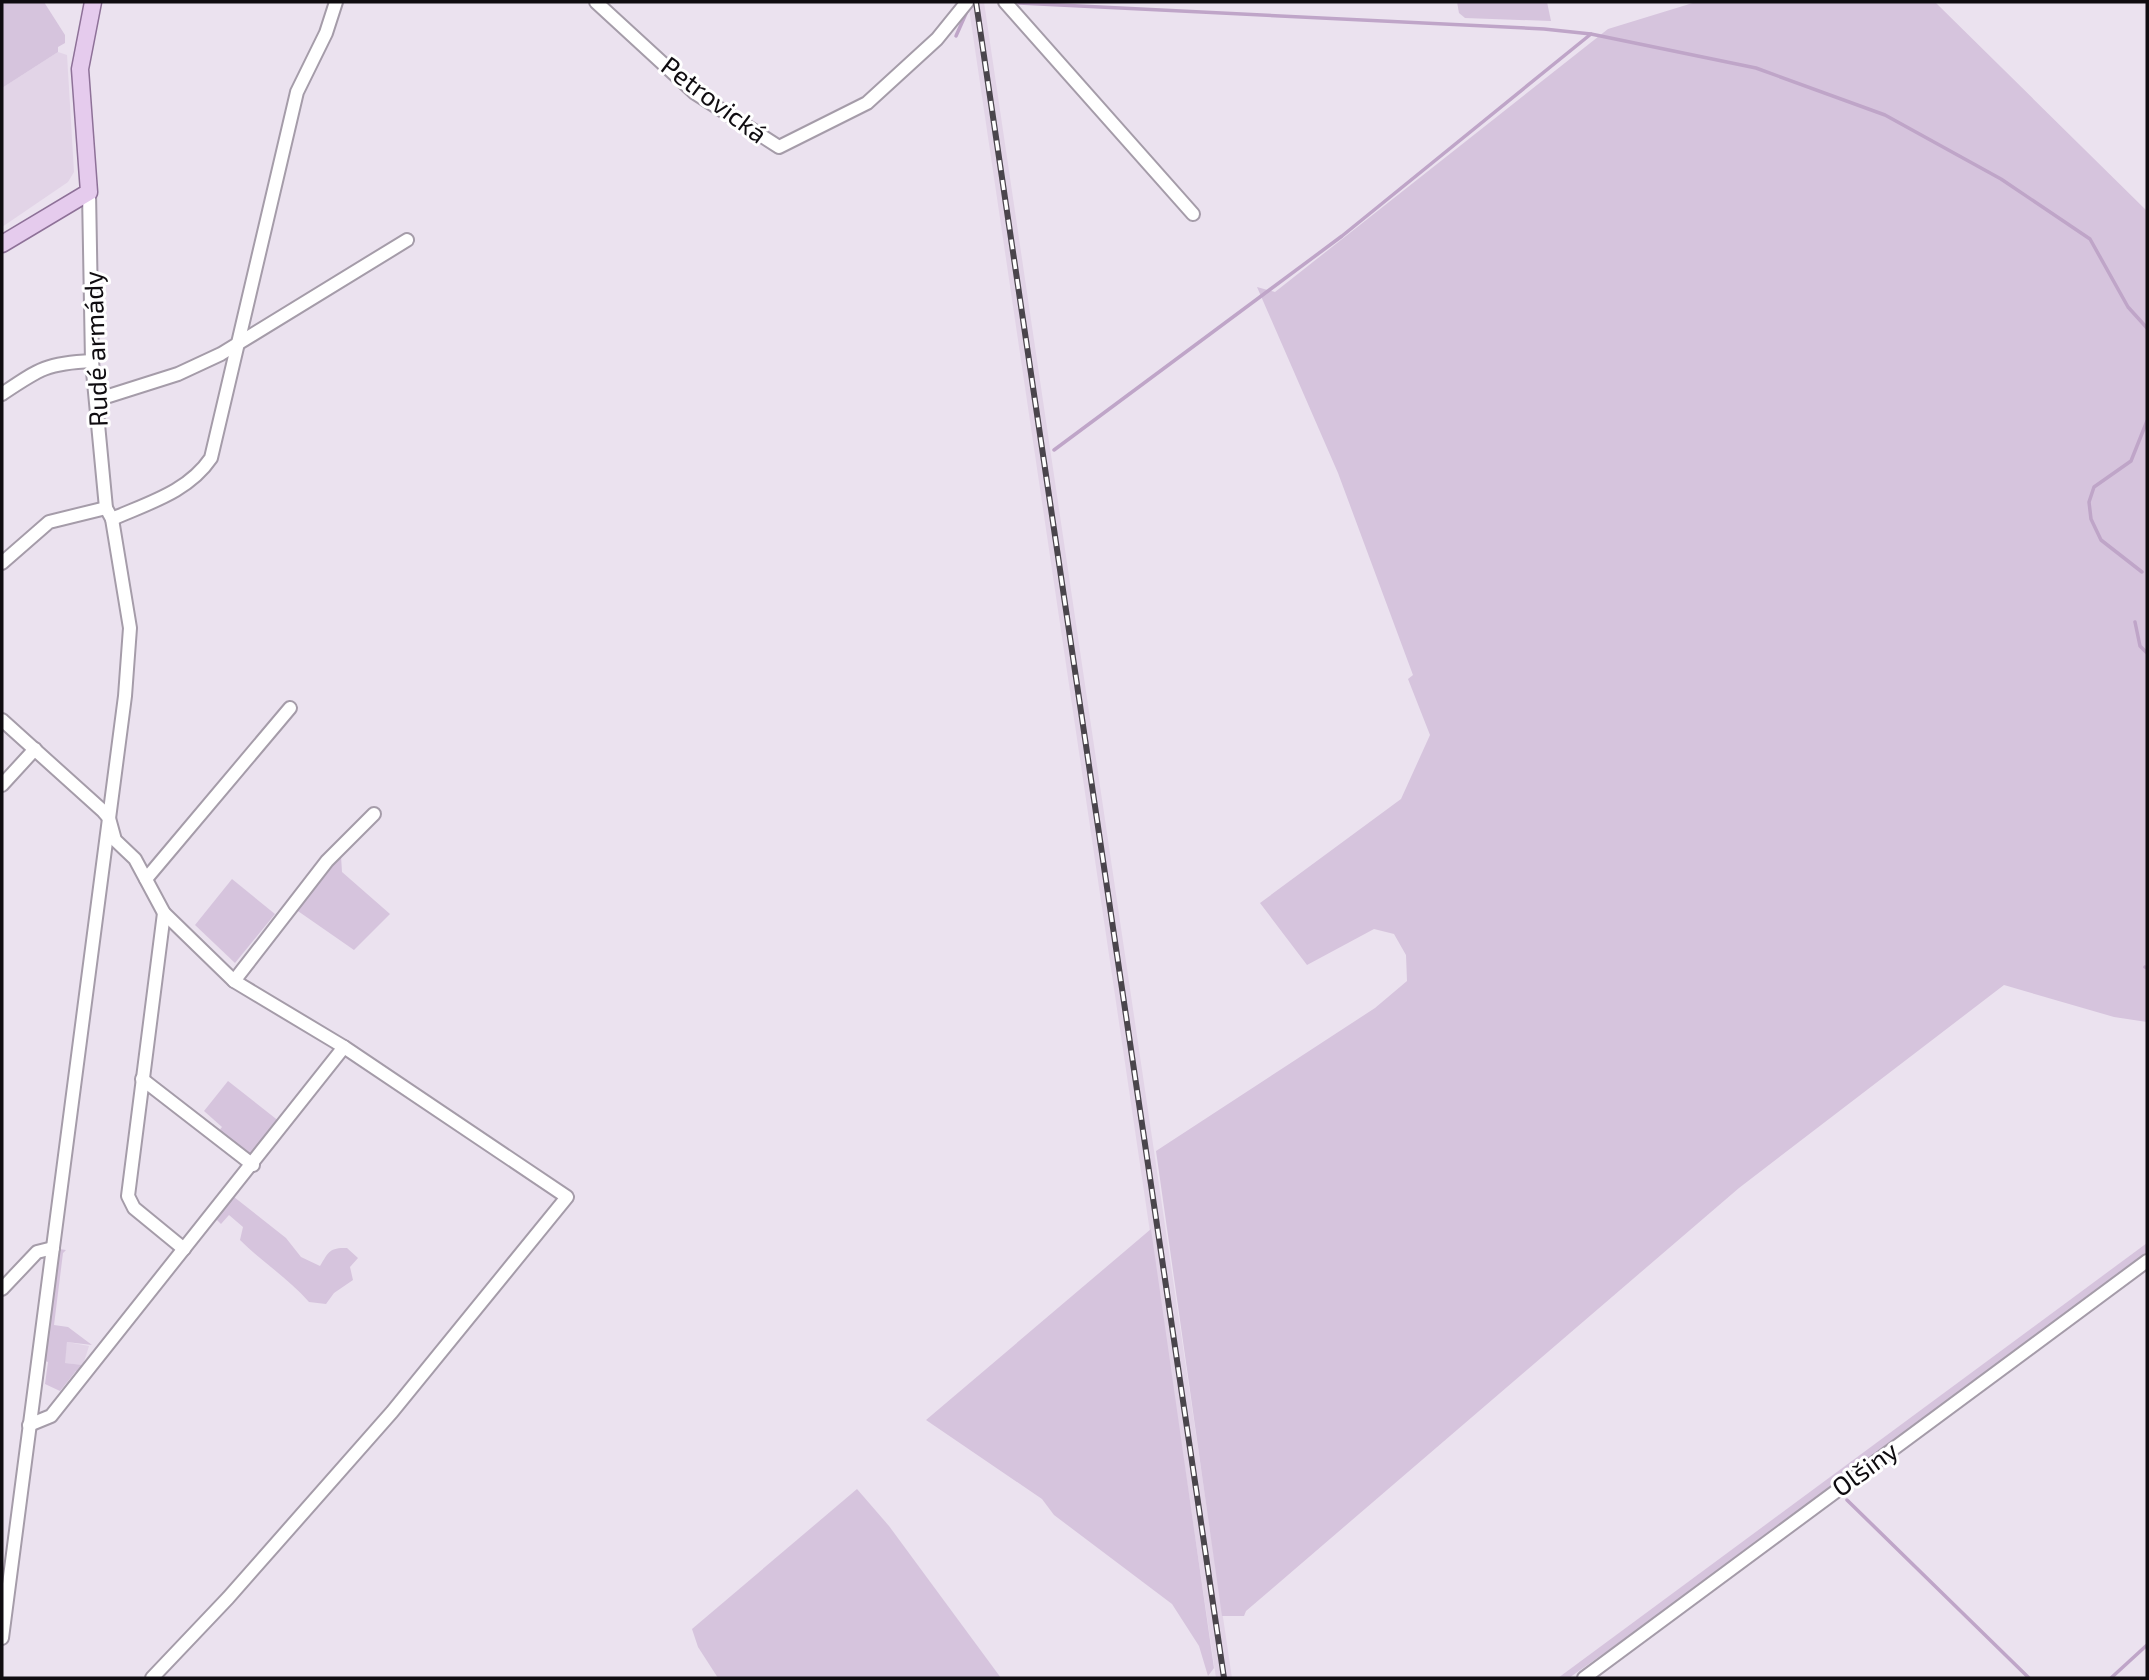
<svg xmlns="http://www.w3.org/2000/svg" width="2149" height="1680" font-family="'Exo 2',sans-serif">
<rect width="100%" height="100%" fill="#ebe2ef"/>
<g fill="#e2d4e7">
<path d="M 968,2 L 984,2 L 1232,1678 L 1216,1678 Z"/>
<path d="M 58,52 L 67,55 L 74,172 L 68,182 L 2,227 L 2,88 Z"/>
<path d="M 67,1342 L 89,1346 L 83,1365 L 64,1363 Z"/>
</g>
<g fill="#d6c4dd">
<path d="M 2,2 L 44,2 L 65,35 L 65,43 L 58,47 L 58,52 L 2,88 Z"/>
<path d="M 1457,2 L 1547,2 L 1551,21 L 1465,18 L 1459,13 Z"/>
<path d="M 1696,2 L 1935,2 L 2147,211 L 2147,1022 L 2114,1017 L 2004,985 L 1739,1188 L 1246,1611 L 1244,1616 L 1222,1616 L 1156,1151 L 1375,1008 L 1407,981 L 1406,955 L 1394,934 L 1374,929 L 1307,965 L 1260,903 L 1401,799 L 1430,735 L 1408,679 L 1413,675 L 1338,473 L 1257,287 L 1275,292 L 1608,29 Z"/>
<path d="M 341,856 L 342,872 L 390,914 L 354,950 L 295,909 Z"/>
<path d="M 232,879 L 275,914 L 235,963 L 195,925 Z"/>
<path d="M 228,1081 L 280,1122 L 251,1155 L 218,1132 L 222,1127 L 204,1111 Z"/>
<path d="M 234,1197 L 286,1238 L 301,1257 L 320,1266 C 328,1253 329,1247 347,1248 L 358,1258 L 350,1267 L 353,1280 L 334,1293 L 326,1304 L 309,1302 C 288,1278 262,1262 240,1240 L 243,1227 L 229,1215 L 221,1224 L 216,1219 Z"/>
<path d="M 1151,1229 L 1214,1668 L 1208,1676 L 1199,1646 L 1172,1604 L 1054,1515 L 1042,1499 L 926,1420 Z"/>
<path d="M 2147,1243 L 2147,1269 L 1569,1678 L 1558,1678 Z"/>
<path d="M 59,1249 L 66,1250 L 63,1253 L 54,1325 L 68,1327 L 92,1345 L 67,1342 L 65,1363 L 83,1365 L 85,1361 L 90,1362 L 81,1374 L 76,1371 L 60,1391 L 45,1384 L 48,1362 L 45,1361 Z"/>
<path d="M 857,1489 L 889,1526 L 1001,1678 L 718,1678 L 698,1647 L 692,1629 Z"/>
</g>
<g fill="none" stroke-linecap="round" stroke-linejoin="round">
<g stroke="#bfa5c8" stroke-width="3.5">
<path d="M 1019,3 L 1544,29 L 1591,34 L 1756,68 L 1885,115 L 2001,179 L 2090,239 L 2128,307 L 2147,328"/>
<path d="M 956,36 L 968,9"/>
<path d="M 1054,450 L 1342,236 L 1591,34"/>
<path d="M 2142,572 L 2101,540 L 2091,519 L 2089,502 L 2094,487 L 2131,461 L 2147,421"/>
<path d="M 2135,622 L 2140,646 L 2147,653"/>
<path d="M 2145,967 L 2147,968"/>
<path d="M 1847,1500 L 2029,1678"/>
<path d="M 2111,1678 L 2147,1645"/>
</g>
<defs>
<g id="minor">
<path d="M 596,2 L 695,93 L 779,147 L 867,103 L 937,39 L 967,2"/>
<path d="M 1005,2 L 1193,214"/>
<path d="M 2,394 C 39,369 47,363 92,361"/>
<path d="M 96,400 L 178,374 L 221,354 L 407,240"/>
<path d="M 112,519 C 148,503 188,492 211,458 L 297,92 L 326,33 L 336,2"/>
<path d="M 2,563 L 49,522 L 106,508"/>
<path d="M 2,720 L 103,811 L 109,818 L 115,840 L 135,859 L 164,913 L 234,981 L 344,1047 L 567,1197 L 392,1412 L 228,1598 L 152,1678"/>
<path d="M 2,785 L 35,749"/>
<path d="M 146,879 L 290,708"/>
<path d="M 164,913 L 128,1196 L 134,1208 L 184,1249"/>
<path d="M 234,981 L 327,861 L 374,814"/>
<path d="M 142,1079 L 253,1165"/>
<path d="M 2,1289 L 37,1252 L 53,1248"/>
<path d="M 29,1425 L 51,1416 L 344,1047"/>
<path d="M 2,1638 L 125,696 L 130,628 L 112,519 L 106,508 L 92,361 L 89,192"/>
<path d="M 1584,1678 L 2147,1261"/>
</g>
<path id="major" d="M 2,244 L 89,192 L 80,69 L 93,2"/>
</defs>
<use href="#minor" stroke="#a59ca9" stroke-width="16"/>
<use href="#major" stroke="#8e7198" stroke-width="19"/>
<use href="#minor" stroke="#fff" stroke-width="12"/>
<use href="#major" stroke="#e5cbed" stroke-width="16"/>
<defs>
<path id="rail" d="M 976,2 L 1224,1678"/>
</defs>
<use href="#rail" stroke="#4a454c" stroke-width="6"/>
<use href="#rail" stroke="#fff" stroke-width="3.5" stroke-dasharray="10" stroke-linecap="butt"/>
</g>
<g text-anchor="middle" stroke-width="6" stroke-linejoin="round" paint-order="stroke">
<g font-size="26" fill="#0f0c10" stroke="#fff">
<text transform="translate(714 100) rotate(37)" y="9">Petrovická</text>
<text transform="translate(96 349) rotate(-92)" y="9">Rudé armády</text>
<text transform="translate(1865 1469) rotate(-36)" y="9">Olšiny</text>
</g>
</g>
<rect width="2149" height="1680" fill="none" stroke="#0f0c10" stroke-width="7"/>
</svg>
